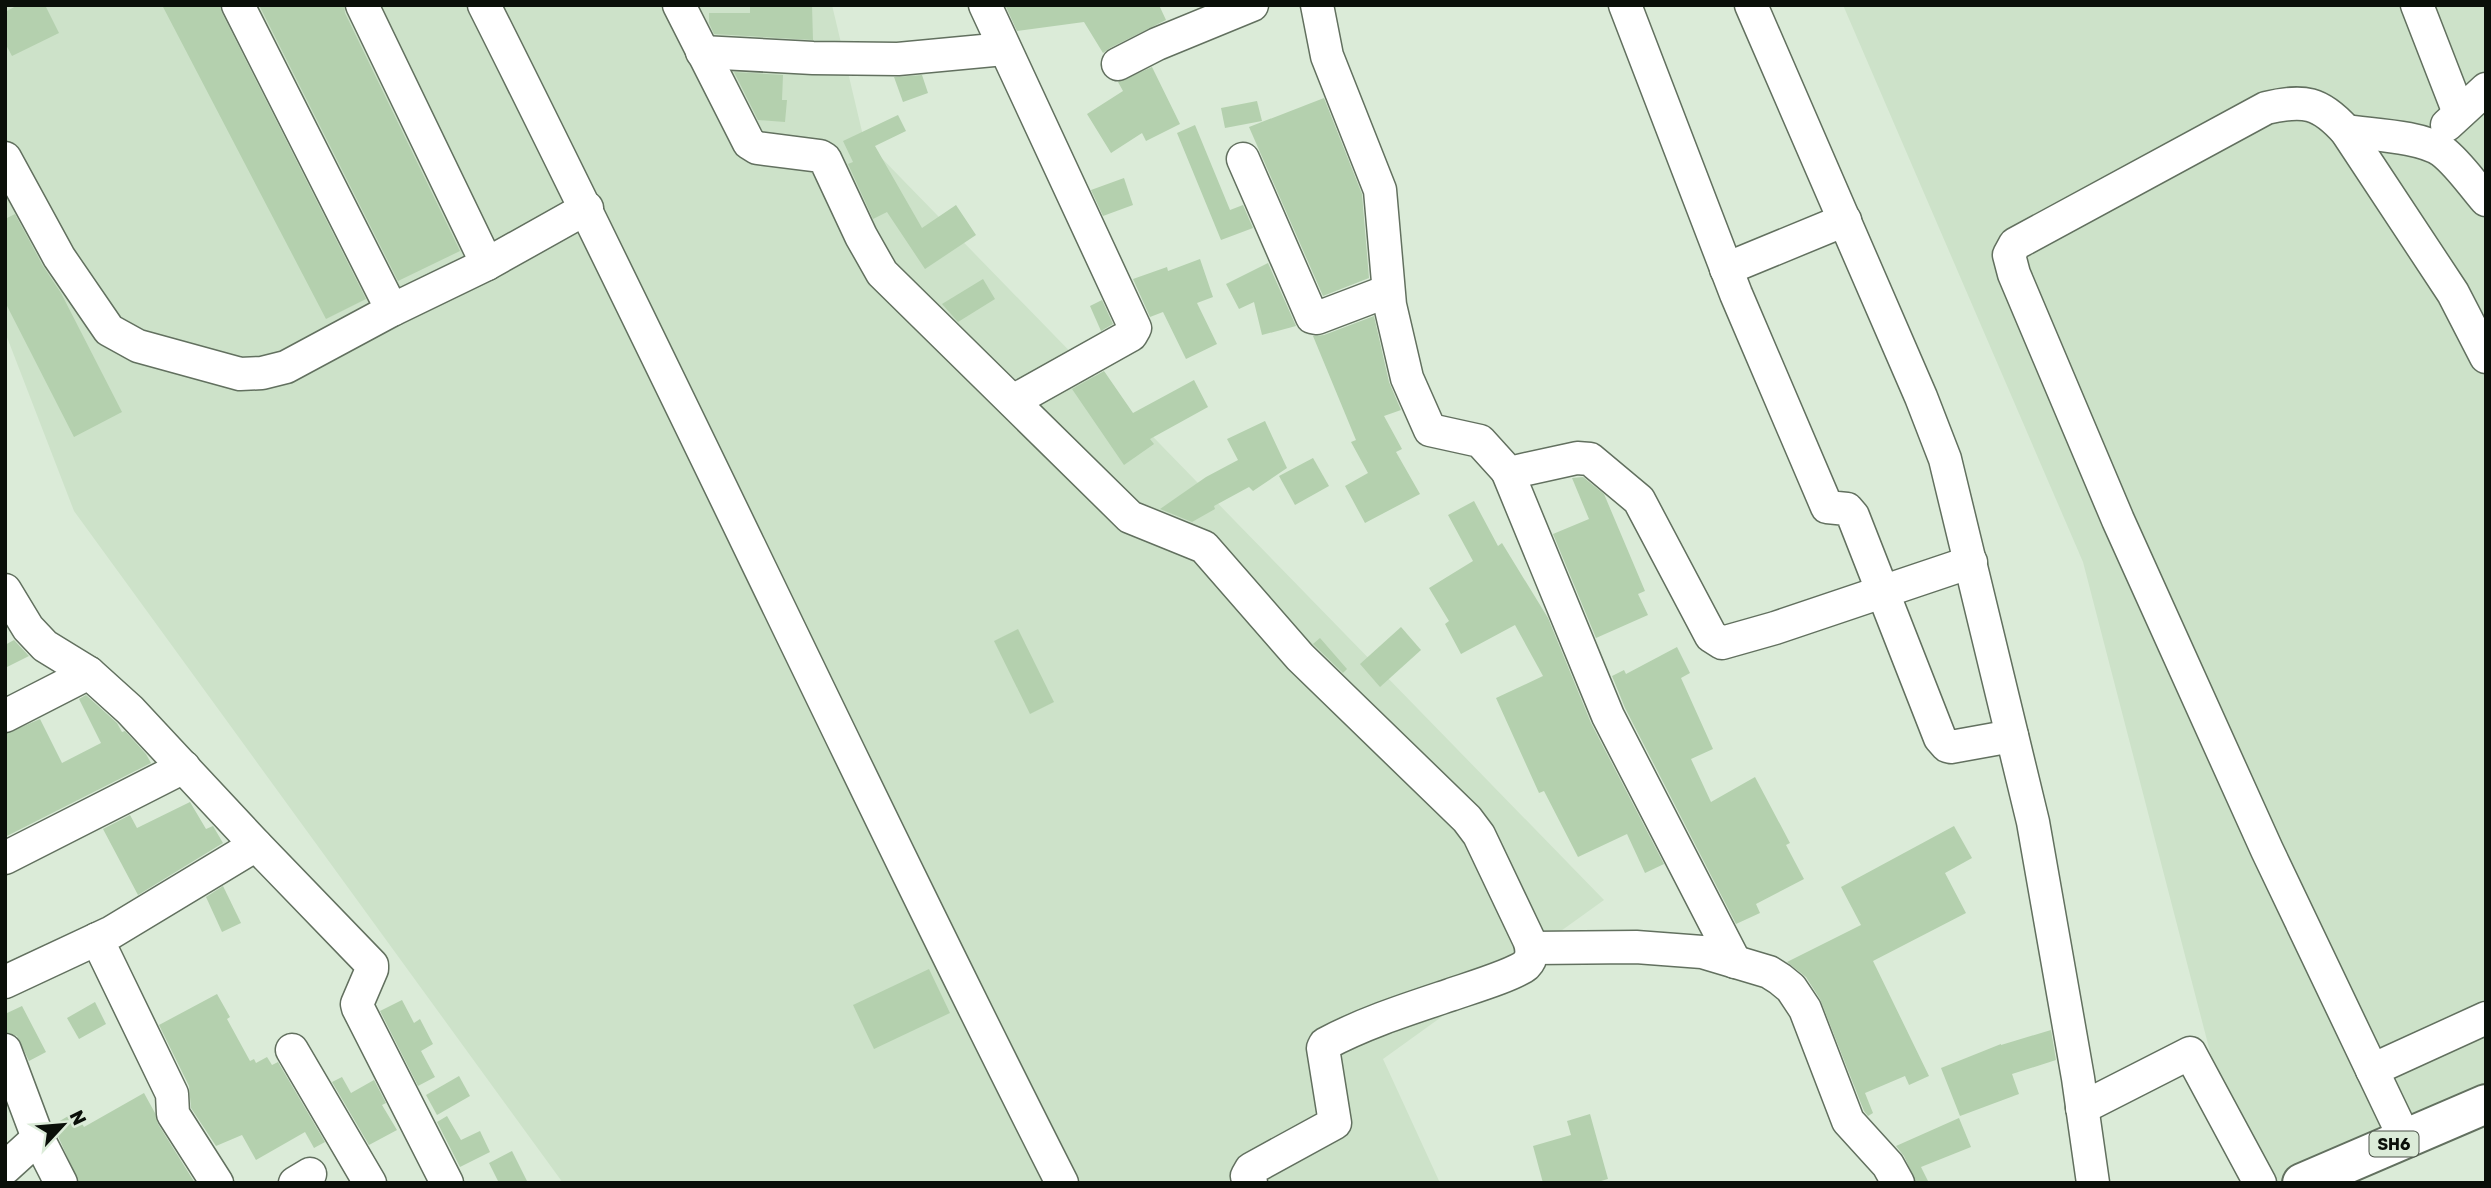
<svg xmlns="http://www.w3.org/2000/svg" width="2491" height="1188" font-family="Rubik,sans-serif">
<rect width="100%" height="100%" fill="#dbebd8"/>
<g fill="#cde2c9">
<path d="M 5,5 L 832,5 L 864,140 L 1604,900 L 1383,1059 L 1440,1183 L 563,1183 L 74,511 L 5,332 Z"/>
<path d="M 1843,5 L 2486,5 L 2486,1105 L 2356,1183 L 2244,1183 L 2083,562 Z"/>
</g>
<g fill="#b4d0ae">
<path d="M 18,5 L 45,5 L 59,33 L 12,56 L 5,43 L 5,12 Z"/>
<path d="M 162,5 L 220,5 L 222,13 L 366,299 L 326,319 Z"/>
<path d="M 259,5 L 344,5 L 345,13 L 460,251 L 398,281 Z"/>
<path d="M 750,5 L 812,5 L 813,40 L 714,34 L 709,23 L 709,13 L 750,13 Z"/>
<path d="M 1017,5 L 1159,5 L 1166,20 L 1110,48 L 1103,53 L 1084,22 L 1017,31 L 1006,7 Z"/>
<path d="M 1152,67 L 1180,124 L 1146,141 L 1142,133 L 1111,153 L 1087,114 L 1123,91 L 1118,82 Z"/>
<path d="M 734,72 L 783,75 L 782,100 L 787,100 L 785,122 L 758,120 Z"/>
<path d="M 922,75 L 928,93 L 903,102 L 894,77 Z"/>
<path d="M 1324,98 L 1362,194 L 1369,278 L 1323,296 L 1249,127 Z"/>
<path d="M 1257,101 L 1262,121 L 1225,128 L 1221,108 Z"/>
<path d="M 898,115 L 906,131 L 875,146 L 922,228 L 956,205 L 976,235 L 925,269 L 887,212 L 873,219 L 848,164 L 853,162 L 843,141 Z"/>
<path d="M 1195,125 L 1230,210 L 1243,205 L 1253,228 L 1221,240 L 1177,133 Z"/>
<path d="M 1124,178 L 1133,205 L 1103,216 L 1091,190 Z"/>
<path d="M 15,214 L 43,266 L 61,293 L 122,412 L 74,437 L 5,302 L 5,219 Z"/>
<path d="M 1200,259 L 1213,297 L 1197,303 L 1217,344 L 1186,359 L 1163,312 L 1150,317 L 1133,279 L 1167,267 L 1168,271 Z"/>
<path d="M 1268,263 L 1296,326 L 1262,335 L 1254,302 L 1239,309 L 1226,284 Z"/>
<path d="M 983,279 L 995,299 L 958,322 L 942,304 Z"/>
<path d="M 1102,300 L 1113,324 L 1101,331 L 1090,306 Z"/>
<path d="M 1374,316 L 1389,382 L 1401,410 L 1384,416 L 1402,449 L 1396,452 L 1420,494 L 1365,523 L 1345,486 L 1368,473 L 1351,442 L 1356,440 L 1313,336 L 1324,335 Z"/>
<path d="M 1104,371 L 1133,413 L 1194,380 L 1208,407 L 1150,439 L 1154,444 L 1124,465 L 1072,389 Z"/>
<path d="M 1265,421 L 1287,468 L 1253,491 L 1249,487 L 1214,506 L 1215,509 L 1192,522 L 1160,509 L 1206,477 L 1238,460 L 1227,439 Z"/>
<path d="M 1313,458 L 1329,486 L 1295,505 L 1279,476 Z"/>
<path d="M 1583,477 L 1604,494 L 1645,591 L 1638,594 L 1648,615 L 1596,638 L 1553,534 L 1589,519 L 1572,478 Z"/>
<path d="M 1474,501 L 1498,546 L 1502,543 L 1548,618 L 1591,723 L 1664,864 L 1645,873 L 1627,834 L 1578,857 L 1544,791 L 1539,793 L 1496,698 L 1543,676 L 1515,625 L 1461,654 L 1445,624 L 1449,621 L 1429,588 L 1473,561 L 1448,515 Z"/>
<path d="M 1401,627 L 1421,650 L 1380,687 L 1360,664 Z"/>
<path d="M 1018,629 L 1054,702 L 1030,714 L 994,641 Z"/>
<path d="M 1320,638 L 1347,669 L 1343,673 L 1313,644 Z"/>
<path d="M 14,640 L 29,656 L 5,668 L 5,645 Z"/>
<path d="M 1677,647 L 1690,673 L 1681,678 L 1713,749 L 1691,759 L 1711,802 L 1755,777 L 1790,843 L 1786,845 L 1804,879 L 1756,904 L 1760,913 L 1736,924 L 1625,708 L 1612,676 L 1624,670 L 1626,674 Z"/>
<path d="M 86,695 L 117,723 L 122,732 L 125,731 L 146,754 L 151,763 L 5,837 L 5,734 L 40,719 L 62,763 L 101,743 L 79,699 Z"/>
<path d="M 190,802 L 206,829 L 213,826 L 223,843 L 138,895 L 103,829 L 130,815 L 137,828 Z"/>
<path d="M 1954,826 L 1972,858 L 1945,873 L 1966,913 L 1873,961 L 1929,1076 L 1909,1085 L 1905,1076 L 1865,1093 L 1873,1113 L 1868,1116 L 1864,1111 L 1820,999 L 1806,977 L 1787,962 L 1861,925 L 1841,887 Z"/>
<path d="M 223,886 L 241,923 L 222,932 L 206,897 Z"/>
<path d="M 929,969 L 950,1013 L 874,1049 L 853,1005 Z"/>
<path d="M 217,994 L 230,1017 L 227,1019 L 250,1061 L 254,1059 L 256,1063 L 267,1057 L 272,1065 L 278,1062 L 325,1142 L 314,1148 L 305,1132 L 256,1160 L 242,1135 L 216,1146 L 191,1108 L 189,1086 L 159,1025 Z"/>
<path d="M 402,1000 L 414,1023 L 420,1019 L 433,1044 L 421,1051 L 435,1077 L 418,1086 L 380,1011 Z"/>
<path d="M 95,1002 L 106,1024 L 79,1039 L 67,1018 Z"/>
<path d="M 22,1006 L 46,1052 L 29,1061 L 17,1036 L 5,1032 L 5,1014 Z"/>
<path d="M 2051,1030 L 2056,1060 L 2012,1074 L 2019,1094 L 1960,1116 L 1941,1068 L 2001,1044 L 2001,1045 Z"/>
<path d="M 459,1076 L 470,1096 L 437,1115 L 426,1095 Z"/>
<path d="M 342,1077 L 351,1093 L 374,1080 L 386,1103 L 382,1105 L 397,1130 L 369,1145 L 332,1082 Z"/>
<path d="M 144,1093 L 155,1113 L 158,1124 L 195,1183 L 79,1183 L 53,1125 L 75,1112 L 84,1127 Z"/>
<path d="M 1590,1114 L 1608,1179 L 1594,1183 L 1543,1183 L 1533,1146 L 1571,1135 L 1567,1121 Z"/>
<path d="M 447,1116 L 461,1140 L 480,1131 L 490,1152 L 460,1167 L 437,1122 Z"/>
<path d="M 1959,1118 L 1971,1147 L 1921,1167 L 1929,1183 L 1916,1183 L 1904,1156 L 1896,1146 Z"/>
<path d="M 512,1151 L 528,1183 L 499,1183 L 489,1163 Z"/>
</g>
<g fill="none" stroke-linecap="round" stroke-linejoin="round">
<defs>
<g id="minor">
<path d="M 238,5 L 392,310"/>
<path d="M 362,5 L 487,264"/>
<path d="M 484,5 C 681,396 864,793 1062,1183"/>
<path d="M 679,5 L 749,143 L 757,148 L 820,156 L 825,159 L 861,236 L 882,273 L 1130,517 L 1204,547 L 1300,657 L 1467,819 L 1479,835 L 1529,940 C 1532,948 1533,958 1526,965 C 1514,975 1467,989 1450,995 C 1408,1009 1364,1023 1325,1044 L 1323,1048 L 1335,1123 L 1251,1169 L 1247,1176 L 1251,1183"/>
<path d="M 985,5 L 1135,328 L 1131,335 L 1013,401"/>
<path d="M 1317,5 L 1327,56 L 1380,190 L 1390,305 L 1407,378 L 1430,430 L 1480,441 L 1509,473 L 1577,458 L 1590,459 L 1639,500 L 1711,636 L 1722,643 L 1775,628 L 1971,562"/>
<path d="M 1625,5 L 1736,294 L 1827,507 L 1847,509 L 1853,516 L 1940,738 L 1947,746 L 1951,747 L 2012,736"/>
<path d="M 1751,5 L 1921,397 L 1945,459 L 2033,822 L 2078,1078 L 2093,1183"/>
<path d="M 2417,5 L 2459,113"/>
<path d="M 702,52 L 813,58 L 898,59 L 1004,49"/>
<path d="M 1118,64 L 1157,44 L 1252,5"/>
<path d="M 2447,125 L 2486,89"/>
<path d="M 2346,131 C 2372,135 2420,136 2442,151 C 2459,164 2472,184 2486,200"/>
<path d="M 5,158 L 59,257 L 109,330 L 138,346 L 240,374 L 262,373 L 286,367 L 392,310 L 487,264 L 587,208"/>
<path d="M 1243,159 L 1312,317 L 1317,318 L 1388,291"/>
<path d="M 1726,269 L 1845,220"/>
<path d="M 1508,473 L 1608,716 L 1735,962"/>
<path d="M 5,590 L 28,628 L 45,646 L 89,673 L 130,710 L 256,845 L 372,965 L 372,969 L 357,1004 L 358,1008 L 447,1183"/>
<path d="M 5,716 L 89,673"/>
<path d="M 5,858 L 184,767"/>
<path d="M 97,939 L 172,1094 L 173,1114 L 217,1183"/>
<path d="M 1532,948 L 1636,947 L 1702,952 L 1769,972 L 1780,979 L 1791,988 L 1805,1009 L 1848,1121 L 1888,1165 L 1898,1183"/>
<path d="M 5,982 L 112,932 L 256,845"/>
<path d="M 5,1050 L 38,1138 L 61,1183"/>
<path d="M 292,1050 L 370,1183"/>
<path d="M 2372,1070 L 2486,1018"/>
<path d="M 2082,1108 L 2190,1053 L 2260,1183"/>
<path d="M 2405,1139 L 2267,850 L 2118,520 L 2014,274 L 2009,255 L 2015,244 L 2266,108 C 2304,99 2320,102 2346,131 L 2453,293 L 2486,357"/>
<path d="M 5,1168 L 38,1138"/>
<path d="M 295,1183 L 310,1174"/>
</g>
<path id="major" d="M 2302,1183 L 2486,1104"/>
</defs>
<use href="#minor" stroke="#62705f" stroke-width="35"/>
<use href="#major" stroke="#62705f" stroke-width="42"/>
<use href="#minor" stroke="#fff" stroke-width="32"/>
<use href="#major" stroke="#fff" stroke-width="38"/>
</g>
<g text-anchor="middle" stroke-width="7" stroke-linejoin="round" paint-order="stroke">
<rect fill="#dbebd8" stroke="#495147" stroke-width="2" x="2369.5" y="1131.5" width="49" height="25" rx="5"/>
<g font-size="16" font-weight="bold" fill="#0a0f09">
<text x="2394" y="1150">SH6</text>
</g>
</g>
<rect width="2491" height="1188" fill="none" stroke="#0a0f09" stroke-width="14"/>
<g transform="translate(63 1125) rotate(64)" stroke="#dbebd8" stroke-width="5" paint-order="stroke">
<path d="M0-5L12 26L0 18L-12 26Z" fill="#0a0f09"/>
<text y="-10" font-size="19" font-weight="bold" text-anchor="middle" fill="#0a0f09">N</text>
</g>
</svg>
